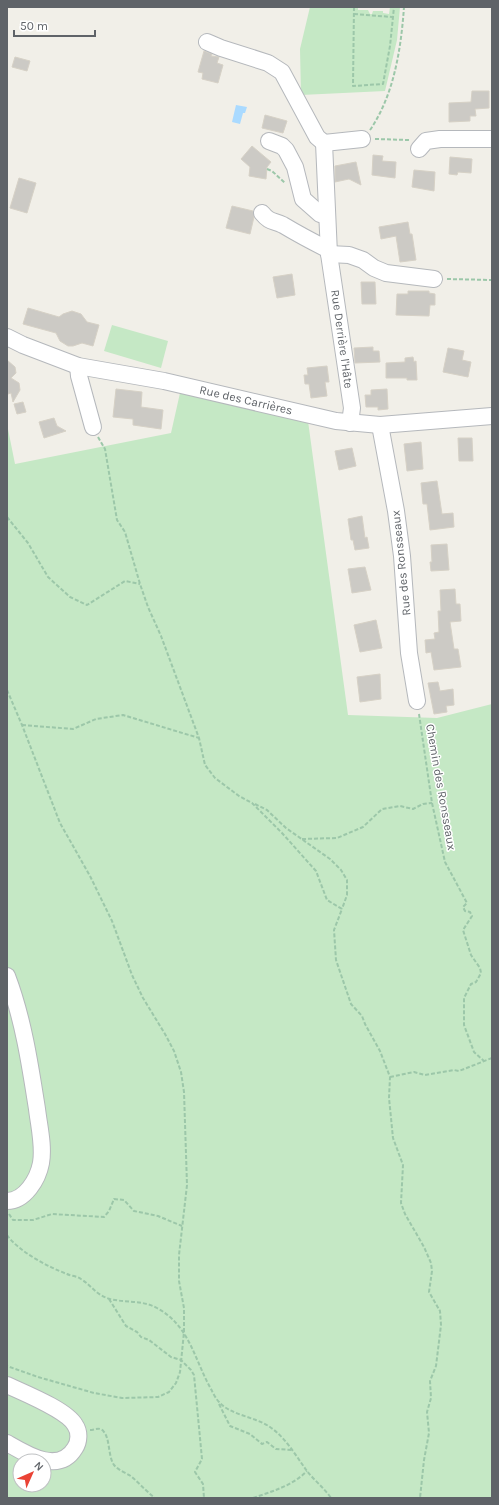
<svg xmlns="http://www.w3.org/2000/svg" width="499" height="1505" font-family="Karla,sans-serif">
<rect width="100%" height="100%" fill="#f1efe8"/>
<g fill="#c5e8c5" fill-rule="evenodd">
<path d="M 310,7 L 358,7 L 358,10 L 368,10 L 370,14 L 372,14 L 373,11 L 383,11 L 383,13 L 389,14 L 390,7 L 400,7 L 397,40 L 385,91 L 301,95 L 300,49 Z"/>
<path d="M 112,325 L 168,341 L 161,368 L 104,351 Z"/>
<path d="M 180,393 L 308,421 L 348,715 L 437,718 L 492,704 L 492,1498 L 7,1498 L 7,424 L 15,464 L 171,433 ZM 20,1461 L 44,1461 L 44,1485 L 20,1485 Z"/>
</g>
<path fill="#aadaff" d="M 236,105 L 247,107 L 245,113 L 243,113 L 240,124 L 232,122 Z"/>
<g fill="#cccac5" stroke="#d6d1c6">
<path d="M 204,51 L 212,54 L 211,56 L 219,57 L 217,63 L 223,65 L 218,83 L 202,79 L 203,73 L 198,72 Z"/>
<path d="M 15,57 L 30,61 L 27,71 L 12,67 Z"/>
<path d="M 472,91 L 489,91 L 489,108 L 475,109 L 476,116 L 470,116 L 470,121 L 449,122 L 449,103 L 471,102 Z"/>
<path d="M 265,115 L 287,121 L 283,133 L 262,128 Z"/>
<path d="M 252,146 L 271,162 L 267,167 L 266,179 L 249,176 L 250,167 L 241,159 Z"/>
<path d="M 373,155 L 383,156 L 382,161 L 396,162 L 395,178 L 372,175 Z"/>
<path d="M 450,157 L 472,159 L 471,173 L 458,172 L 457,175 L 449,174 Z"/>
<path d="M 356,162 L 361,185 L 349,179 L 335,182 L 335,166 Z"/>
<path d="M 414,170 L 435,172 L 434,191 L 412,187 Z"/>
<path d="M 19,178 L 36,183 L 27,213 L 10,208 Z"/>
<path d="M 232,206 L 253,211 L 254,217 L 250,234 L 226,228 Z"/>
<path d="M 408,222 L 410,234 L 412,234 L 416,260 L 400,262 L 396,236 L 381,239 L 379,227 Z"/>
<path d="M 292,274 L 295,295 L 277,298 L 273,277 Z"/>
<path d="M 361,282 L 375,282 L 376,304 L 362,304 Z"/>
<path d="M 408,291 L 429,291 L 429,293 L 435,294 L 435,305 L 430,305 L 429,316 L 396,315 L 397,294 L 408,294 Z"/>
<path d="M 28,308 L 59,317 L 63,314 L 72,311 L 81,314 L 87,322 L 99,325 L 93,346 L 82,343 L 73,346 L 68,346 L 60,341 L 56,333 L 23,324 Z"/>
<path d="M 373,347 L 373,351 L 379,351 L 380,362 L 355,363 L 354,348 Z"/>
<path d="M 448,348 L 464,351 L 462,360 L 471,362 L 468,377 L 443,372 Z"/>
<path d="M 413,357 L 414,362 L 416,361 L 417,380 L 407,380 L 407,378 L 386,378 L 386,363 L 405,362 L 405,358 Z"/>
<path d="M 7,360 L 15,367 L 16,373 L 11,378 L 19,383 L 20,390 L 13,402 L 11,393 L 8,394 L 7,390 Z"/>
<path d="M 327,366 L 329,382 L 325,382 L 327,396 L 311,398 L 309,384 L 305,384 L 304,375 L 308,375 L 307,368 Z"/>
<path d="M 116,389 L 142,392 L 141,407 L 163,410 L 161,429 L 133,425 L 133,419 L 113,417 Z"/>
<path d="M 387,389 L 388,409 L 378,410 L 378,407 L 366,407 L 365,395 L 371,395 L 371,390 Z"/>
<path d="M 23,402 L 26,412 L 17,414 L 14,404 Z"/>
<path d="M 54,418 L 57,426 L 66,431 L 44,438 L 39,422 Z"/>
<path d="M 458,438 L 472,438 L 473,461 L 459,461 Z"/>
<path d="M 421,442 L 423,469 L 407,471 L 404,444 Z"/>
<path d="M 352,448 L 356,466 L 339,470 L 335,451 Z"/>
<path d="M 437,481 L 442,514 L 453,513 L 454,527 L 430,530 L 427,504 L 423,504 L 421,483 Z"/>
<path d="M 362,516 L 365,538 L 367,537 L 369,548 L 355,550 L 353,540 L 351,540 L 348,519 Z"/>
<path d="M 447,544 L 449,570 L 431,571 L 430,562 L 432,562 L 431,545 Z"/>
<path d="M 365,567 L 371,590 L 352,593 L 348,569 Z"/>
<path d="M 455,589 L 456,604 L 460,604 L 461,621 L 450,622 L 454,649 L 458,649 L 461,667 L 434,670 L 431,652 L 426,653 L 425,640 L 435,639 L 434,633 L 439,632 L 438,611 L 441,611 L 440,590 Z"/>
<path d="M 376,620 L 382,648 L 360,652 L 354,625 Z"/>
<path d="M 380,674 L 381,699 L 360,702 L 357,677 Z"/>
<path d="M 438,682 L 440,691 L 453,689 L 454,705 L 446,706 L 447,712 L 434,714 L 428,683 Z"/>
</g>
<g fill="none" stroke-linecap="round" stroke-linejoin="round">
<defs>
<g id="minor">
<path d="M 207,42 L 221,48 L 268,63 L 282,72 L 317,137 L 324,143"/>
<path d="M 269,141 L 282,146 L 286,150 L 295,167 L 303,199 L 320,214 L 326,216"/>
<path d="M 419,149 L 426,141 L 440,139 L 492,139"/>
<path d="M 262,213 C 270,223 273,220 283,225 C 298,234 313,242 329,250"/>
<path d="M 329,254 L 349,255 L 363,260 L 374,268 L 386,273 L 434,279"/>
<path d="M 7,337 L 23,345 L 78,366 L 164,381 L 336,421 L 380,425 L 492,416"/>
<path d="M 78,366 L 79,376 L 93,427"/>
<path d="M 350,423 L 352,408 L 329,254 L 324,143 L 362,139"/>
<path d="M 380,425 L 396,511 L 402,556 L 409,653 L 417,701"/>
<path d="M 7,976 C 23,1018 30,1064 37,1109 C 39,1126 44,1146 41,1163 C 38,1179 25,1201 7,1201"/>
<path d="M 7,1385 C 24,1393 67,1410 75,1425 C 80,1432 79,1442 75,1448 C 59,1475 26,1454 7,1443"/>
</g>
</defs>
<use href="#minor" stroke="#b5b8bc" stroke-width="18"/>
<g stroke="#9cc7a9" stroke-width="2" stroke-dasharray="4 2" stroke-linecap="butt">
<path d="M 354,7 L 353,86 L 383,84 L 390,46 L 394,7"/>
<path d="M 354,14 L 392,17"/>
<path d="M 370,130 C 394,95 401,49 404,7"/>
<path d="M 375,139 L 409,140"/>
<path d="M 267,169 L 272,171 L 285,183"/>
<path d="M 447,279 L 492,280"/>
<path d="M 98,437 L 105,449 L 117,520 L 125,532 L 140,584 L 148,607 L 161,636 L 199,738 L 205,765 L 215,778 L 239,796 L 252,803 L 282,833 L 316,871 L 327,900 L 342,909 L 334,930 L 336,960 L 351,1004 L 362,1016 L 365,1024 L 380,1051 L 390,1077 L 389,1098 L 393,1138 L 403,1165 L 401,1203 L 405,1214 L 424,1247 L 431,1263 L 432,1271 L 429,1292 L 440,1311 L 441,1325 L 436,1366 L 430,1381 L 431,1398 L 427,1412 L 429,1433 L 424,1460 L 420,1498"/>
<path d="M 7,517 L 28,543 L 48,577 L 70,597 L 87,605 L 125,581 L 140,584"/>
<path d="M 7,690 L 22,725 L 60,823 L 90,876 L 112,921 L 132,975 L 143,998 L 165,1034 L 174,1051 L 181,1072 L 184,1092 L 187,1185 L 179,1255 L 179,1281 L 184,1308 L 184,1332 L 180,1372 L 176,1383 L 169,1392 L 158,1397 L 122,1398 L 94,1393 L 38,1377 L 7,1366"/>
<path d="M 419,714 L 432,803 L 445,862 L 467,903 L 463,907 L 465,911 L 470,912 L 472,916 L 463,930 L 471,955 L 480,968 L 481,973 L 476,982 L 471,984 L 464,998 L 464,1025 L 474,1052 L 484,1061"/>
<path d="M 22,725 L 73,729 L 96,719 L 123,715 L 199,738"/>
<path d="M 255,804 L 267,810 L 286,828 L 330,859 L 341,870 L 347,880 L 347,895 L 342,909"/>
<path d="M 302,839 L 337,838 L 363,827 L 382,809 L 400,806 L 413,809 L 423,804 L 432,803"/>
<path d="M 390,1077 L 414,1072 L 425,1075 L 454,1070 L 459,1071 L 492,1058"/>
<path d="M 9,1214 L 13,1220 L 33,1220 L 52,1214 L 104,1217 L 109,1211 L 114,1199 L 124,1200 L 134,1211 L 158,1216 L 182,1226"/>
<path d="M 7,1235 C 18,1251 48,1267 67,1274 C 71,1276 77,1276 81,1279 C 92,1286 96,1295 110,1299 C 126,1303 143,1300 157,1308 C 190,1326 194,1359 211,1389 C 213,1393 216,1399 219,1402 C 230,1415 256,1417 270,1427 C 286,1438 296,1456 307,1471 C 314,1480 324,1488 331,1498"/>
<path d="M 109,1299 L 126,1326 L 137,1332 L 141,1337 L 149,1340 L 171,1357 L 181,1360 L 191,1370 L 194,1375 L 202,1459 L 195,1472 L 203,1484 L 204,1498"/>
<path d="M 219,1404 L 230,1426 L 250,1434 L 262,1444 L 267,1442 L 276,1449 L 293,1450"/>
<path d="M 90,1430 C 95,1430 100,1426 104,1432 C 110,1439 108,1456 114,1465 C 119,1471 127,1473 132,1477 C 140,1484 147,1492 155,1498"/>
<path d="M 253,1498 C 273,1491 292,1486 307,1471"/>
</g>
<use href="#minor" stroke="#fff" stroke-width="16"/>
</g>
<g text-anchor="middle" stroke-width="3" stroke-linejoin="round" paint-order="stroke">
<g font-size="12" fill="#5f6368" stroke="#fff">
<text transform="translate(342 339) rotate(82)" y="4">Rue Derrière l'Hâte</text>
<text transform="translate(246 400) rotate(13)" y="4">Rue des Carrières</text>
<text transform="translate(401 563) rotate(-96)" y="4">Rue des Ronsseaux</text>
<text transform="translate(441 787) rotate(80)" y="4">Chemin des Ronsseaux</text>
</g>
</g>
<rect width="499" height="1505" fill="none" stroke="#5f6368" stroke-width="16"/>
<g transform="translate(32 1473) rotate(45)"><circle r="19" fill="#ffffff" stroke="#bfc1c3"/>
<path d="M0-3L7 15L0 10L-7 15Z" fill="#ea4335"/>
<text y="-6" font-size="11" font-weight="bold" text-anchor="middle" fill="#5f6368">N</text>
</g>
<path d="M14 30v6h81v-6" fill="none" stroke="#5f6368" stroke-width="2"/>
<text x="20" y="30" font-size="12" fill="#5f6368" stroke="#ffffff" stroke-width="3" paint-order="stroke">50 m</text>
</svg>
